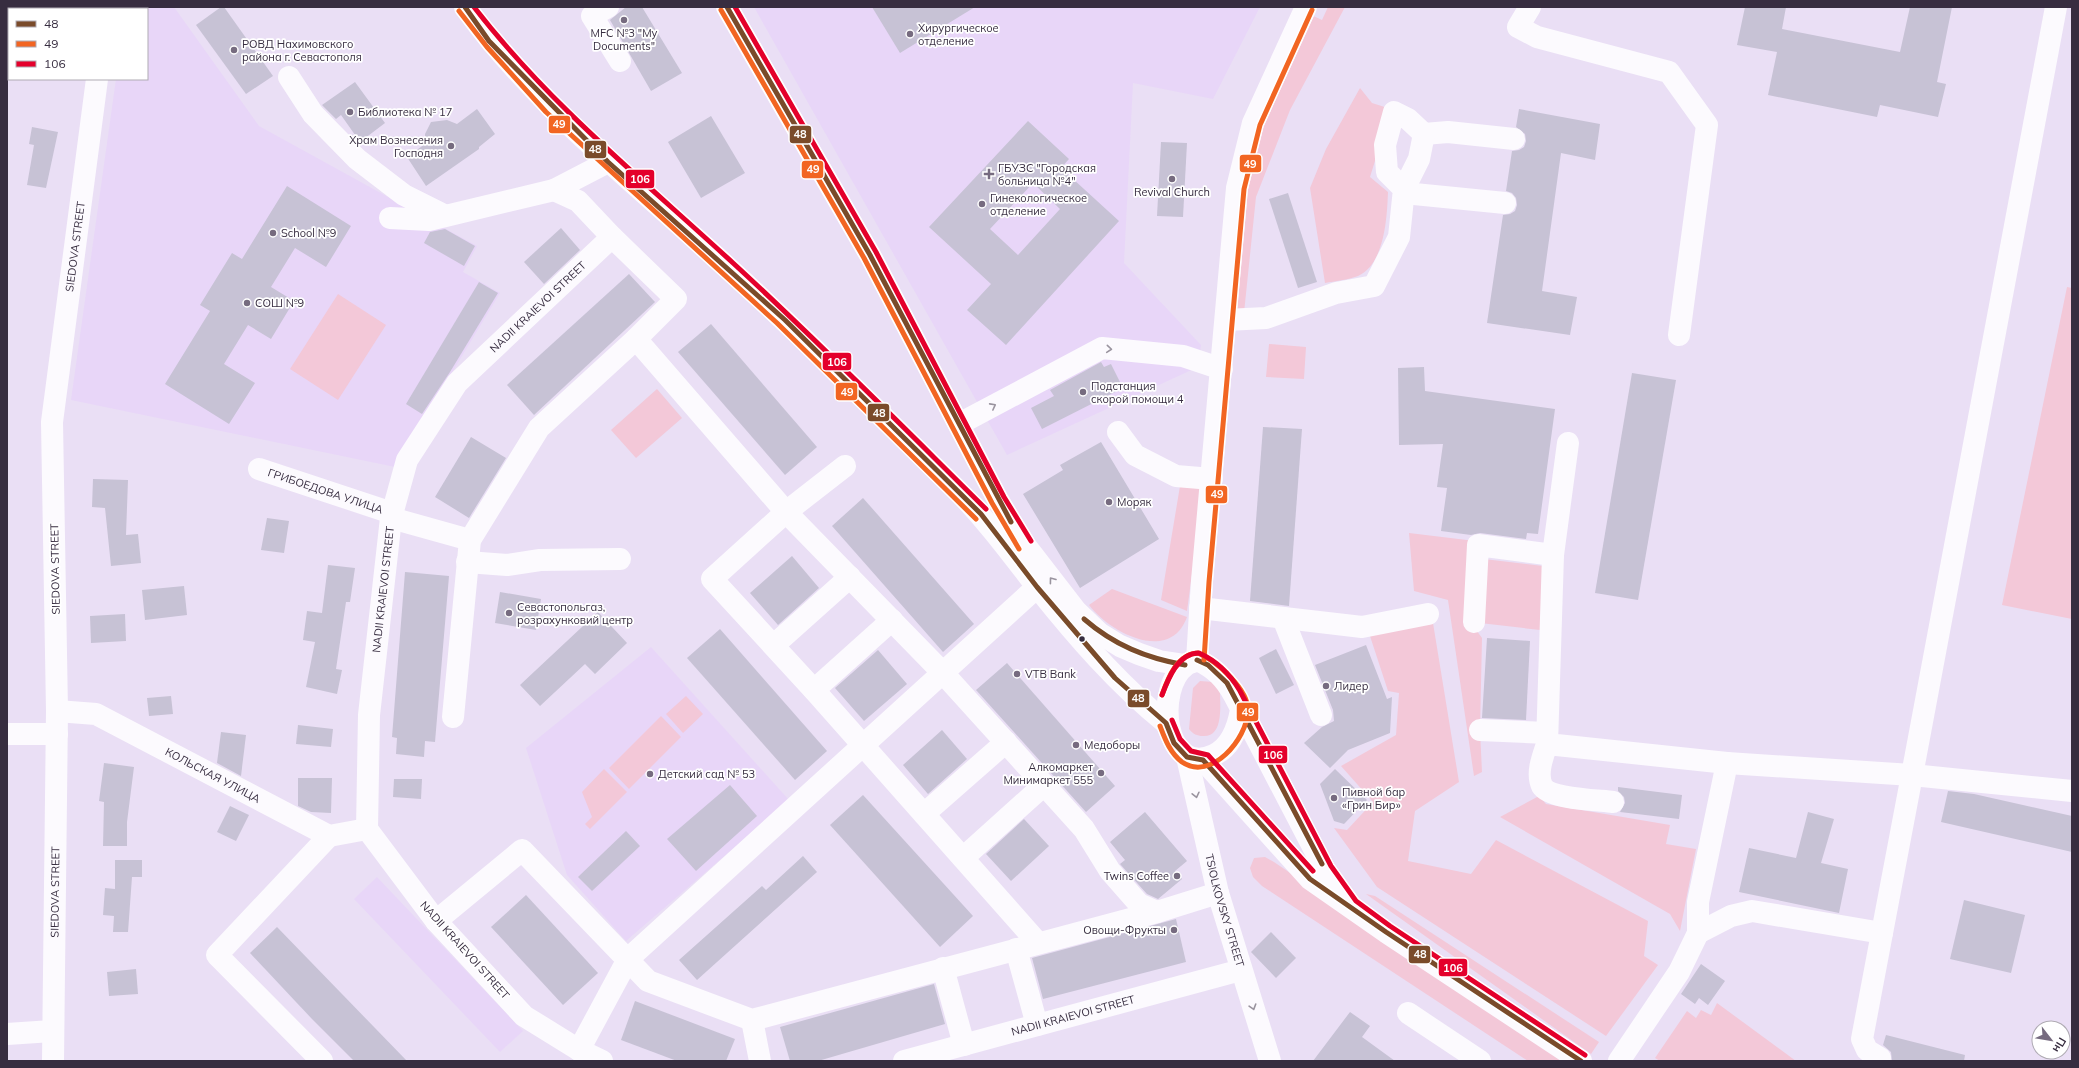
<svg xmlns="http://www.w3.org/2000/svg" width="2079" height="1068" font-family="Mulish,sans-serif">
<rect width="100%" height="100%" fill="#eadff5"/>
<g fill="#e8d6f8">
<path d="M 145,7 L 174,7 L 259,126 L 477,246 L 463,272 L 500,293 L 395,467 L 71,400 L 116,79 L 147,79 L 147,9 L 138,9 Z"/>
<path d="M 754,7 L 1260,7 L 1213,99 L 1133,83 L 1124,263 L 1201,345 L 1198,367 L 1007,455 Z"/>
<path d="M 651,647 L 789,800 L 626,941 L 567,875 L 526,748 Z"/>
<path d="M 377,877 L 523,1031 L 500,1052 L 354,899 Z"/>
</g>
<g fill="#f3c8d8">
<path d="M 1328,7 L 1345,7 L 1290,110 L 1256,197 L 1244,313 L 1231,313 L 1241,189 L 1258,124 L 1307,13 L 1322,20 Z"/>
<path d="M 1360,88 L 1372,103 L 1391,109 L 1370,177 L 1388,192 C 1387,217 1385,264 1358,276 C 1348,280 1335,281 1325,283 L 1310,188 L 1326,149 Z"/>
<path d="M 2067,287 L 2072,288 L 2072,619 L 2002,605 Z"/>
<path d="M 338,294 L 386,325 L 338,400 L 290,369 Z"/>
<path d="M 1269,344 L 1306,347 L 1304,379 L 1266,377 Z"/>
<path d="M 657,389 L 682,418 L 636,458 L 611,430 Z"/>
<path d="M 1181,480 L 1204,485 L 1187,611 L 1161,600 Z"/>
<path d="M 1409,533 L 1475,541 L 1471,623 L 1482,638 L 1480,730 L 1482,772 L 1474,776 L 1448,600 L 1414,591 Z"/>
<path d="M 1484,559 L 1543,566 L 1540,630 L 1480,623 Z"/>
<path d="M 1112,589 L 1187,617 C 1170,664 1110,633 1089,605 Z"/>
<path d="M 1433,623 L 1459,782 L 1415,811 L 1408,861 L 1471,874 L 1496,840 L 1648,921 L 1644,956 L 1658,965 L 1606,1036 L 1377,887 L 1334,828 L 1347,830 L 1373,802 L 1341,766 L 1396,735 L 1399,693 L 1388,691 L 1369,633 Z"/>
<path d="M 1200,681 L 1213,682 L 1220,691 C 1220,706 1224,737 1203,736 C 1197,736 1193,734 1189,729 L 1193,688 Z"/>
<path d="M 686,696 L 703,714 L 683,733 L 666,714 Z"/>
<path d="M 661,716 L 681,737 L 629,789 L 609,768 Z"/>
<path d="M 604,769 L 627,792 L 590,829 L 585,824 L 592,817 L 582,792 Z"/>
<path d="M 1539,796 L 1546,804 L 1670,825 L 1666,844 L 1696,849 L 1680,931 L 1670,914 L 1500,817 Z"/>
<path d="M 1265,857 L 1274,862 L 1569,1061 L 1528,1061 L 1262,886 L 1253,877 L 1250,868 L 1254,858 Z"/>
<path d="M 1366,894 L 1375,896 L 1599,1042 L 1591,1054 Z"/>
<path d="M 1717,1003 L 1796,1061 L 1660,1061 L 1655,1058 L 1687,1011 L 1696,1018 L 1701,1010 L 1711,1015 Z"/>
</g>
<g fill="#c7c2d5" fill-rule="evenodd">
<path d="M 221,7 L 224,7 L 273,76 L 246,94 L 196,25 Z"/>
<path d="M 626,7 L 642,7 L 682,73 L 651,91 L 610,20 Z"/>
<path d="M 872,7 L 975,7 L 900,53 Z"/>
<path d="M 1745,7 L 1786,7 L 1782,29 L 1900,52 L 1910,7 L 1952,7 L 1937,82 L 1946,84 L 1938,117 L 1880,105 L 1877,117 L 1768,95 L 1777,52 L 1737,45 Z"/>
<path d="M 355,82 L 385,123 L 360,142 L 341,115 L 336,119 L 322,105 Z"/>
<path d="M 477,109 L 495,134 L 479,147 L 479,149 L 426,186 L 407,157 L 425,144 L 425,134 L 431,122 L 447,120 L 457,124 Z"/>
<path d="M 1519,109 L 1600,124 L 1595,160 L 1561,153 L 1542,291 L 1577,297 L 1570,335 L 1487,323 L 1503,215 L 1510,214 L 1515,211 L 1517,205 L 1516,198 L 1512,193 L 1506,191 L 1512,151 L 1519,150 L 1524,147 L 1526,141 L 1525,134 L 1516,127 Z"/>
<path d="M 711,116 L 745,173 L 701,198 L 668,142 Z"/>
<path d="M 1028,121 L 1069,159 L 1061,168 L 1119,221 L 1006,345 L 967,310 L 991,284 L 929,227 ZM 1033,183 L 1060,209 L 1018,255 L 990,229 Z"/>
<path d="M 32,127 L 58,132 L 46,188 L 27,185 L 34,145 L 29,144 Z"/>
<path d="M 1161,142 L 1187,143 L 1183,217 L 1157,216 Z"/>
<path d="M 287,186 L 351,226 L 326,267 L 295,248 L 271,287 L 294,301 L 271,339 L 248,325 L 224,364 L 255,383 L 229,424 L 165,384 L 210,311 L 200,305 L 232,253 L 242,259 Z"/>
<path d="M 1288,193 L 1317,282 L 1298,288 L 1269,199 Z"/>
<path d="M 561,228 L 580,250 L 544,284 L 524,262 Z"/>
<path d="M 445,229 L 475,246 L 464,266 L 424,243 L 430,232 Z"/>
<path d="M 629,274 L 655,302 L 534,415 L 507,385 Z"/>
<path d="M 479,282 L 498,293 L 450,372 L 422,414 L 406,404 Z"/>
<path d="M 711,324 L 817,447 L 785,475 L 678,352 Z"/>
<path d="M 1101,362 L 1104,367 L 1111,364 L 1123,388 L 1042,429 L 1031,408 L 1054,396 L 1050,390 Z"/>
<path d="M 1424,367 L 1425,391 L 1555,409 L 1538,534 L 1527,533 L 1526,539 L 1480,533 L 1471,535 L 1441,531 L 1447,488 L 1437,487 L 1443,444 L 1399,445 L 1398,368 Z"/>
<path d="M 1632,373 L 1676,380 L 1638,600 L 1595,593 Z"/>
<path d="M 1263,427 L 1302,429 L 1289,606 L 1250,601 Z"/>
<path d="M 471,437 L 506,458 L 469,518 L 435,497 Z"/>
<path d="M 1101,442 L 1159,539 L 1080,588 L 1023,494 L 1063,470 L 1060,465 Z"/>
<path d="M 93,479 L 128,480 L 126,535 L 138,534 L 141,563 L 111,566 L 105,508 L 92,507 Z"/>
<path d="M 863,498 L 974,624 L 943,652 L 832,526 Z"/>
<path d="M 267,518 L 289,521 L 284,553 L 261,550 Z"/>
<path d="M 792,556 L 819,588 L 778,625 L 750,593 Z"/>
<path d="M 328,565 L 355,568 L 350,602 L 346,602 L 336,669 L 342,670 L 337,694 L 306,687 L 315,642 L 303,640 L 307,611 L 322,613 Z"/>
<path d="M 405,572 L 449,576 L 435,742 L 425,741 L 424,757 L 396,754 L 397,738 L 392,737 Z"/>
<path d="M 184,586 L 187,615 L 145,620 L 142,590 Z"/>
<path d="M 500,592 L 541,599 L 536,630 L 495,623 Z"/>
<path d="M 598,612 L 627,643 L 595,674 L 585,664 L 540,706 L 520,685 Z"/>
<path d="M 125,614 L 126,641 L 91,643 L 90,616 Z"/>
<path d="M 720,629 L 827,751 L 795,780 L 687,658 Z"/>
<path d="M 1487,638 L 1530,641 L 1526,720 L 1482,718 Z"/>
<path d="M 1366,645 L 1387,699 L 1392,697 L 1390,733 L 1348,750 L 1330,768 L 1304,743 L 1322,727 L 1334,721 L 1333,710 L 1315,665 Z"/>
<path d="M 1276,649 L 1294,685 L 1276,694 L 1259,658 Z"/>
<path d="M 878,650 L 907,684 L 864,721 L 835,688 Z"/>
<path d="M 1007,663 L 1115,786 L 1086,812 L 976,690 Z"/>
<path d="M 171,696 L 173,714 L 149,716 L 147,698 Z"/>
<path d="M 298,725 L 333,729 L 331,747 L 296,744 Z"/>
<path d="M 942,730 L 967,759 L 928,794 L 903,765 Z"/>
<path d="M 221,732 L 246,735 L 241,776 L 217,763 Z"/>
<path d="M 104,763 L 134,767 L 127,822 L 127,846 L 103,846 L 104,802 L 99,801 Z"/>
<path d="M 1335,769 L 1367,800 L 1344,824 L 1334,821 L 1320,784 Z"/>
<path d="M 298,778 L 332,778 L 331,813 L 311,812 L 298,806 Z"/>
<path d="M 394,779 L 422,779 L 421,799 L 393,797 Z"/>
<path d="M 730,785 L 757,816 L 696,871 L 667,839 Z"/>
<path d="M 1618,787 L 1682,795 L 1679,819 L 1620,812 L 1625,803 L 1624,797 L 1618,791 Z"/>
<path d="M 1948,791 L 1974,794 L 2072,816 L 2072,852 L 1941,822 Z"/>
<path d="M 863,795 L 973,916 L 940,947 L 830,825 Z"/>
<path d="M 230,806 L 249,815 L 236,841 L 217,832 Z"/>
<path d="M 1145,812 L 1187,861 L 1175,871 L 1182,879 L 1158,899 L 1147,894 L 1120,864 L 1125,860 L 1110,842 Z"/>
<path d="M 1808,812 L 1834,819 L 1821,863 L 1848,869 L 1839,913 L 1739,892 L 1749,848 L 1796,858 Z"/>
<path d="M 1024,819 L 1049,846 L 1011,881 L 986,854 Z"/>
<path d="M 626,831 L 640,846 L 592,891 L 578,877 Z"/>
<path d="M 803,856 L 817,872 L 697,980 L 679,960 L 762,886 L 766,890 Z"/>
<path d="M 115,860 L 142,860 L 142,877 L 132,877 L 128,932 L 113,932 L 114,916 L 103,915 L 105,888 L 115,889 Z"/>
<path d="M 526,895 L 598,973 L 563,1005 L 491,927 Z"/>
<path d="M 1964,900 L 2025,915 L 2011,973 L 1950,959 Z"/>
<path d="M 1176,919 L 1186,962 L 1043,999 L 1032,958 Z"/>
<path d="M 277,927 L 407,1061 L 354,1061 L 312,1019 L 250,953 Z"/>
<path d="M 1271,932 L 1296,958 L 1276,978 L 1251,952 Z"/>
<path d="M 1701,964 L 1725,981 L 1708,1005 L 1699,998 L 1695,1004 L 1681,994 Z"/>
<path d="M 136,969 L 138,994 L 109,996 L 107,972 Z"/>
<path d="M 934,984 L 945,1024 L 818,1061 L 790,1061 L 780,1027 Z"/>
<path d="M 635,1001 L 735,1039 L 726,1061 L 677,1061 L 621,1040 Z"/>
<path d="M 1350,1012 L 1370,1026 L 1362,1037 L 1395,1061 L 1313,1061 Z"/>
<path d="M 1886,1035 L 1965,1055 L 1964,1061 L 1892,1061 L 1891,1052 L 1883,1045 Z"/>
</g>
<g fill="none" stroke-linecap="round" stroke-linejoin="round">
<g stroke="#fcfafe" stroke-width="22">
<path d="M 608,7 L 592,16 L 620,61"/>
<path d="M 1530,7 L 1518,27 L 1537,37 L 1669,72 L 1707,125 L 1679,335"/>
<path d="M 106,9 L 107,7"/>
<path d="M 289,77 L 313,114 L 357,159 L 404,195 L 444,215"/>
<path d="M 1424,134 L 1448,132 L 1514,139"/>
<path d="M 1404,193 L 1505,203"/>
<path d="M 390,218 L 429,220 L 554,190"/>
<path d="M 612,237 L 676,299 L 636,339 L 786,512 L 943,673 L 1084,829 L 1110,871 L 1139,904 L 1157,912"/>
<path d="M 1226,320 L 1266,318 L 1336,293 L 1374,286 L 1399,237 L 1404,189 L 1387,172 L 1385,145 L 1394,112 L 1408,119 L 1424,134 L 1419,159 L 1404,189"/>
<path d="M 959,424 L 1102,348 L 1183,356 L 1222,369"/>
<path d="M 1118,432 L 1135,455 L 1176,476 L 1212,479"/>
<path d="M 845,466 L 786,512 L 712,579 L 814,690 L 1038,943"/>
<path id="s1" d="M 259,469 L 392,513"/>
<path d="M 391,518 L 470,540"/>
<path d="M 1553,555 L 1568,443"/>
<path d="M 467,562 L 507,565 L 540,560 L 620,559"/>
<path d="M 1200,608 L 1362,627 L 1428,614"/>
<path d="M 1283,618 L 1321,715"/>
<path d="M 1474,622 L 1478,545 L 1553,555 L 1547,744 L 1727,763 L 1698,902 L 1698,933 L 1679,972 L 1619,1061"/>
<path d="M 774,645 L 850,577"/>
<path d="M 1197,660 L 1202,581 L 1237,188 L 1253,123 L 1306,7"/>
<path d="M 814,690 L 892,620"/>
<path id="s2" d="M 57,711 L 96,714 L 329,836 L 367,829"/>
<path d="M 453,717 L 470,540 L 539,428 L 636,339"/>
<path d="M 1480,730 L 1547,733"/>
<path d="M 7,734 L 57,734"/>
<path d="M 1547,744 C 1543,756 1536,773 1542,786 C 1550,799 1598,800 1613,802"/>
<path d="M 1727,763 L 1912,775 L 2056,7"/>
<path d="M 924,814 L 1006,742"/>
<path d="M 963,858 L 1044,785"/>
<path d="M 436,921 L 522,850 L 648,981 L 752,1020 L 1157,912 L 1218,893"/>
<path d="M 1698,933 L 1731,916 L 1752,911 L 1882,933 L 1912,775 L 2072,791"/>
<path d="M 1016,949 L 1037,1025"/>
<path d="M 943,968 L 964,1045"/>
<path d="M 1408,1013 L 1480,1061"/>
<path d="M 752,1020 L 760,1061"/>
<path d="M 7,1034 L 52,1031"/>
<path d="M 579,1050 L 628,959 L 1037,587"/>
<path d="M 1880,1058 L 1867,1050 L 1862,1039 L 1882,933"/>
<path id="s3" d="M 53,1061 L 57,711 L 52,422 L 97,79"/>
<path d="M 322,1061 L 217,955 L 329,836"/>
<path id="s4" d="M 602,1061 L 579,1050 L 524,1016 L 436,921 L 367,829 L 369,715 L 391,518 L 407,460 L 457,383 L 612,237 L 578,201 L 554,190 L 608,162"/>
<path id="s5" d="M 904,1061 L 1241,970"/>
</g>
<g stroke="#fcfafe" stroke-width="22">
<path d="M 465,7 C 534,103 628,177 715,256 C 797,330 875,409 954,487 C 985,518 1011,553 1038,588 C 1077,637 1118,684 1166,723"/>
<path d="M 727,7 L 870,255 L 998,500 L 1025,545 L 1076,611 L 1099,633 L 1120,646 L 1139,654 L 1159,661 L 1185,665"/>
<path d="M 1241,710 C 1238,727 1231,747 1214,755 C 1164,778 1154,688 1186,665 C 1189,663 1194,662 1197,660 C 1215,668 1225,679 1234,695 L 1325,870 L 1351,906"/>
<path id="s6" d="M 1187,757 L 1218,893 L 1270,1061"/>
<path d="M 1203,760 L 1310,879 L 1386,932 L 1581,1061"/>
</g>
<defs>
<g id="bus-1">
<path d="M 465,7 L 489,41 L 608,162 L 785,320 L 981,514 L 1037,587 L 1115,678 L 1166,723 L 1174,743 L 1187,757 L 1203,760 L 1310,879 L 1386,932 L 1581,1061"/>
<path d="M 727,7 L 870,255 L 1011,522"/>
<path d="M 1084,619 C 1114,645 1146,658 1185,665"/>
<path d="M 1197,660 L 1208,665 L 1227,683 L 1322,864"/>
</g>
<g id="bus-2">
<path d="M 721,10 L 864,258 L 992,503 L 1019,549"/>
<path d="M 459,11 L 487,47 L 546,112 L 777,323 L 976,519"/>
<path d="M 1204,660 L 1209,582 L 1244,189 L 1260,125 L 1312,10"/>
<path d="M 1160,726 C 1165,739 1170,753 1182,762 C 1211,782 1247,739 1248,711 C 1249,690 1217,661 1198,653 C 1177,654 1168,678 1162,695"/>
</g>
<g id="bus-3">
<path d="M 474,7 C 549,104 643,180 733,263 C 819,342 902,426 986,509"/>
<path d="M 735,7 L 876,252 L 1004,497 L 1031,541"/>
<path d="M 1162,695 C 1168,679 1178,653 1199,653 C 1217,661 1230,674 1240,691 L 1331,866 L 1356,901 L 1390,926 L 1585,1055"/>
<path d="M 1172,720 L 1180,739 L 1191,751 L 1208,755 L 1313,871"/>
</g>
</defs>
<use href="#bus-1" stroke="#fff" stroke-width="8"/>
<use href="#bus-2" stroke="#fff" stroke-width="8"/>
<use href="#bus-3" stroke="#fff" stroke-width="8"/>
<use href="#bus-1" stroke="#7a4b2a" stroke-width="5"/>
<use href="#bus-2" stroke="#f26522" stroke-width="5"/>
<use href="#bus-3" stroke="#e4002b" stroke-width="5"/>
</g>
<defs><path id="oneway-chevron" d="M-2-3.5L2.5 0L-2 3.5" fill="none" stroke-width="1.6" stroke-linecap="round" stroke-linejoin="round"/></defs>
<g stroke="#9a949f">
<use href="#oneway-chevron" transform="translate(1109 349) rotate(5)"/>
<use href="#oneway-chevron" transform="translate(993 406) rotate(-28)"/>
<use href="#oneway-chevron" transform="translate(1052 580) rotate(-127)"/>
<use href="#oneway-chevron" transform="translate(1196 795) rotate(77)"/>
<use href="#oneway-chevron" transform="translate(1253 1007) rotate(73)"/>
</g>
<g fill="#766b7f" stroke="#fff" stroke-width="1.5">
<circle cx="624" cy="20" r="4"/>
<circle cx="910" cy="34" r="4"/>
<circle cx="234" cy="50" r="4"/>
<circle cx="350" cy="112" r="4"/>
<circle cx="451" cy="146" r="4"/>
<path d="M987 168h4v4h4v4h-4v4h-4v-4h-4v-4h4z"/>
<circle cx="1172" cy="179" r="4"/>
<circle cx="982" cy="204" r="4"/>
<circle cx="273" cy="233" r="4"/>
<circle cx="247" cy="303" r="4"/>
<circle cx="1083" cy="392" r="4"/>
<circle cx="1109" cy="502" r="4"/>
<circle cx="509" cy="613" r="4"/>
<circle cx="1017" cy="674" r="4"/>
<circle cx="1326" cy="686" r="4"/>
<circle cx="1076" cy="745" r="4"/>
<circle cx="1101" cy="773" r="4"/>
<circle cx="650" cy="774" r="4"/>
<circle cx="1334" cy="798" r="4"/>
<circle cx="1177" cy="876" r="4"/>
<circle cx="1174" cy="930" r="4"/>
</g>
<circle fill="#372d40" stroke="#fff" stroke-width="1.5" cx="1082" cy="639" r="3.5"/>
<g text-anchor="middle" stroke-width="3.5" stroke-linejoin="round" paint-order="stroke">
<g font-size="11" fill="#372d40" stroke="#fff" text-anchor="start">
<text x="918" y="32">Хирургическое<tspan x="918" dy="13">отделение</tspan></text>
<text x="624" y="37" text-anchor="middle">MFC №3 "My<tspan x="624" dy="13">Documents"</tspan></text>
<text x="242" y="48">РОВД Нахимовского<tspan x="242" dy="13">района г. Севастополя</tspan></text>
<text x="358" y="116">Библиотека № 17</text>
<text x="443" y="144" text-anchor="end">Храм Вознесения<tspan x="443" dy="13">Господня</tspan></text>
<text x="998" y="172">ГБУЗС "Городская<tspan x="998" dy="13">больница №4"</tspan></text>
<text x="1172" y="196" text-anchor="middle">Revival Church</text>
<text x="990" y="202">Гинекологическое<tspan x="990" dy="13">отделение</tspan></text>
<text x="281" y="237">School №9</text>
<text x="255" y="307">СОШ №9</text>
<text x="1091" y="390">Подстанция<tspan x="1091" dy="13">скорой помощи 4</tspan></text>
<text x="1117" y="506">Моряк</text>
<text x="517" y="611">Севастопольгаз,<tspan x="517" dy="13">розрахунковий центр</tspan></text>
<text x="1025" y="678">VTB Bank</text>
<text x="1334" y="690">Лидер</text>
<text x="1084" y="749">Медоборы</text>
<text x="1093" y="771" text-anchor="end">Алкомаркет<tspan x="1093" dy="13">Минимаркет 555</tspan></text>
<text x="658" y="778">Детский сад № 53</text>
<text x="1342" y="796">Пивной бар<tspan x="1342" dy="13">«Грин Бир»</tspan></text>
<text x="1169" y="880" text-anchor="end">Twins Coffee</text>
<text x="1166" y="934" text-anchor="end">Овощи-Фрукты</text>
</g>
<g font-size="11" fill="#372d40" stroke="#fff">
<text dy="4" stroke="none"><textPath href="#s3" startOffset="816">SIEDOVA STREET</textPath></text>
<text dy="4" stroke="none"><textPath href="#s4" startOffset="910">NADII KRAIEVOI STREET</textPath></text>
<text dy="4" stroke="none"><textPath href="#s1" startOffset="70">ГРИБОЕДОВА УЛИЦА</textPath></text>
<text transform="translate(55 569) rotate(-91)" y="4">SIEDOVA STREET</text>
<text dy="4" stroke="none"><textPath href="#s4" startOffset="575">NADII KRAIEVOI STREET</textPath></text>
<text dy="4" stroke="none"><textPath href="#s2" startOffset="171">КОЛЬСКАЯ УЛИЦА</textPath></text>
<text dy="4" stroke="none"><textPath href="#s3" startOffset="169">SIEDOVA STREET</textPath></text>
<text dy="4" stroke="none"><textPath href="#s6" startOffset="158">TSIOLKOVSKY STREET</textPath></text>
<text transform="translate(465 950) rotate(48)" y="4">NADII KRAIEVOI STREET</text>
<text dy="4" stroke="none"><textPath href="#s5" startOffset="175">NADII KRAIEVOI STREET</textPath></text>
</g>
</g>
<g stroke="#fff" stroke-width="1.5">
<rect x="548" y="115" width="23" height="19" rx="4" fill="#f26522"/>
<rect x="789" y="125" width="23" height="19" rx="4" fill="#7a4b2a"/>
<rect x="584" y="140" width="23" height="19" rx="4" fill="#7a4b2a"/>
<rect x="1239" y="154" width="23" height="19" rx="4" fill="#f26522"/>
<rect x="801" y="160" width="23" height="19" rx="4" fill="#f26522"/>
<rect x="625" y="169" width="30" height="20" rx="4" fill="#e4002b"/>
<rect x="822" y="352" width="30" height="19" rx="4" fill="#e4002b"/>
<rect x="835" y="382" width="23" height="19" rx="4" fill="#f26522"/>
<rect x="867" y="403" width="23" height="19" rx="4" fill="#7a4b2a"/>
<rect x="1205" y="485" width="23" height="19" rx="4" fill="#f26522"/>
<rect x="1127" y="689" width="23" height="19" rx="4" fill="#7a4b2a"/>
<rect x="1236" y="702" width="23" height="20" rx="4" fill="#f26522"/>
<rect x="1258" y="745" width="30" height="19" rx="4" fill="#e4002b"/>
<rect x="1408" y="945" width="23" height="19" rx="4" fill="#7a4b2a"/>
<rect x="1438" y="958" width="30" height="19" rx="4" fill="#e4002b"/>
</g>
<g font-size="11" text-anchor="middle" font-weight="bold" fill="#fff">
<text x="559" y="128">49</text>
<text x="800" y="138">48</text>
<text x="595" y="153">48</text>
<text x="1250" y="168">49</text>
<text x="813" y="173">49</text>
<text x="640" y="183">106</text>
<text x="837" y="366">106</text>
<text x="847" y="396">49</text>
<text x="879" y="417">48</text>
<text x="1217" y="498">49</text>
<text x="1138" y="702">48</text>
<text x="1248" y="716">49</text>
<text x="1273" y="759">106</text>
<text x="1420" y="958">48</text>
<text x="1453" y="972">106</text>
</g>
<rect width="2079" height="1068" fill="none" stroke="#372d40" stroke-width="16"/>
<rect x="8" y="8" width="140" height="72" fill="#ffffff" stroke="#afabb3"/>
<rect x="16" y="21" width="20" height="6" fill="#7a4b2a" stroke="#afabb3"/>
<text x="44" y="28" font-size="12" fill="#372d40">48</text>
<rect x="16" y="41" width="20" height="6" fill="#f26522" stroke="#afabb3"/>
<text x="44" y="48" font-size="12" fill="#372d40">49</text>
<rect x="16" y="61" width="20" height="6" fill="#e4002b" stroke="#afabb3"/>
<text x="44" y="68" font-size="12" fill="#372d40">106</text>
<g transform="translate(2051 1040) rotate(121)"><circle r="19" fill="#ffffff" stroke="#afabb3"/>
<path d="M0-3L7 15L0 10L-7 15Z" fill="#766b7f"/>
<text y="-6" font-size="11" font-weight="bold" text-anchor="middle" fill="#372d40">Пн</text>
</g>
</svg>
